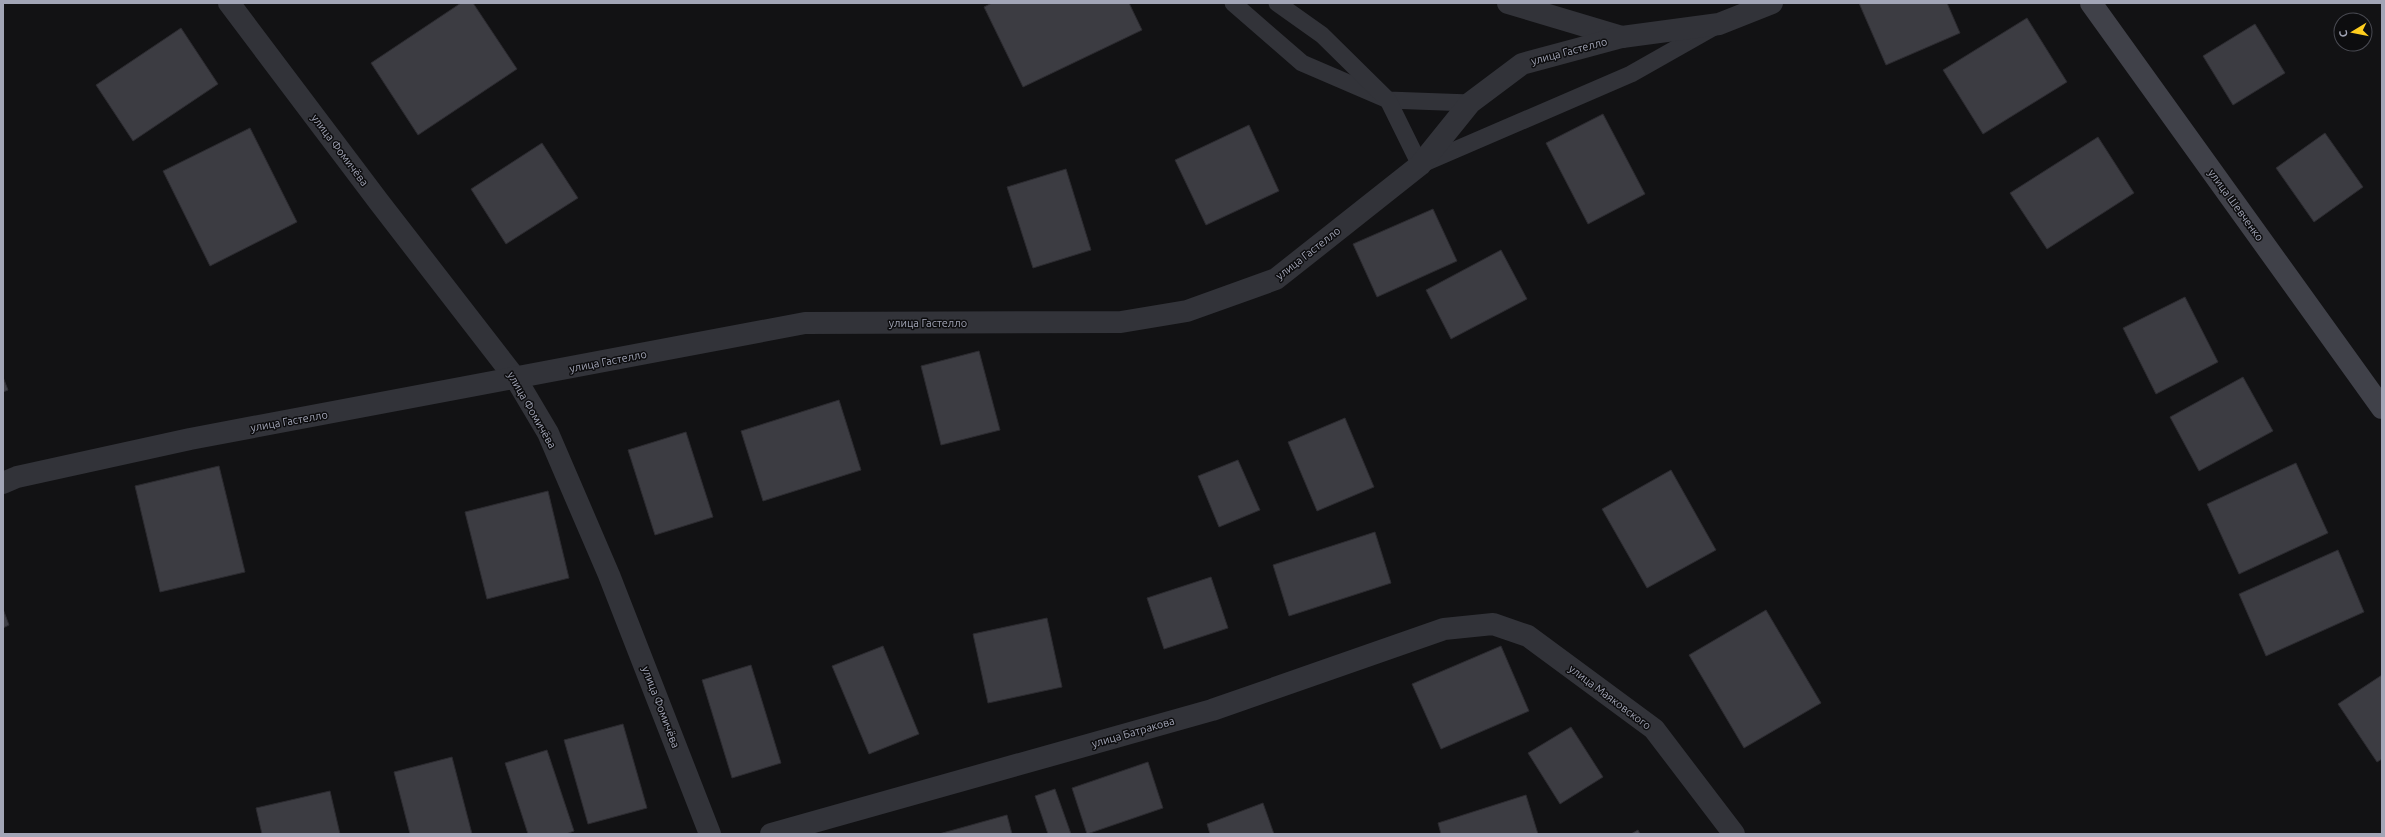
<svg xmlns="http://www.w3.org/2000/svg" width="2385" height="837" font-family="Ubuntu,sans-serif">
<rect width="100%" height="100%" fill="#121214"/>
<g fill="#3c3c42" stroke="#2c2b30">
<path d="M 461,3 L 473,3 L 517,69 L 418,135 L 371,63 Z"/>
<path d="M 992,3 L 1129,3 L 1142,30 L 1023,87 L 984,7 Z"/>
<path d="M 1859,3 L 1947,3 L 1960,33 L 1886,65 Z"/>
<path d="M 2027,18 L 2067,82 L 1983,134 L 1943,70 Z"/>
<path d="M 2255,24 L 2285,73 L 2233,105 L 2203,56 Z"/>
<path d="M 181,28 L 218,84 L 133,141 L 96,85 Z"/>
<path d="M 1603,114 L 1645,194 L 1588,224 L 1546,143 Z"/>
<path d="M 1249,125 L 1279,191 L 1206,225 L 1175,160 Z"/>
<path d="M 250,128 L 297,222 L 210,266 L 163,171 Z"/>
<path d="M 2325,133 L 2363,187 L 2314,222 L 2276,168 Z"/>
<path d="M 2098,137 L 2134,193 L 2047,249 L 2010,193 Z"/>
<path d="M 542,143 L 578,198 L 506,244 L 471,189 Z"/>
<path d="M 1066,169 L 1091,250 L 1033,268 L 1007,187 Z"/>
<path d="M 1433,209 L 1457,261 L 1377,297 L 1353,244 Z"/>
<path d="M 1501,250 L 1527,299 L 1451,339 L 1426,290 Z"/>
<path d="M 2185,297 L 2218,362 L 2156,394 L 2123,328 Z"/>
<path d="M 979,351 L 1000,430 L 941,445 L 921,366 Z"/>
<path d="M 3,377 L 8,390 L 3,392 Z"/>
<path d="M 2243,377 L 2273,431 L 2199,471 L 2170,417 Z"/>
<path d="M 839,400 L 861,470 L 763,501 L 741,431 Z"/>
<path d="M 1345,418 L 1374,487 L 1317,511 L 1288,442 Z"/>
<path d="M 686,432 L 713,517 L 655,535 L 628,450 Z"/>
<path d="M 1238,460 L 1260,510 L 1219,527 L 1198,476 Z"/>
<path d="M 2296,463 L 2328,533 L 2239,574 L 2207,504 Z"/>
<path d="M 219,466 L 245,572 L 160,592 L 135,486 Z"/>
<path d="M 1671,470 L 1716,550 L 1647,588 L 1602,509 Z"/>
<path d="M 548,491 L 569,578 L 487,599 L 465,512 Z"/>
<path d="M 1375,532 L 1391,583 L 1289,616 L 1273,565 Z"/>
<path d="M 2338,550 L 2364,612 L 2266,656 L 2239,594 Z"/>
<path d="M 1211,577 L 1228,628 L 1164,649 L 1147,598 Z"/>
<path d="M 3,609 L 9,625 L 3,628 Z"/>
<path d="M 1766,610 L 1821,703 L 1744,748 L 1689,655 Z"/>
<path d="M 1047,618 L 1062,687 L 988,703 L 973,634 Z"/>
<path d="M 883,646 L 919,734 L 869,754 L 832,666 Z"/>
<path d="M 1501,646 L 1529,711 L 1441,749 L 1412,684 Z"/>
<path d="M 751,665 L 781,763 L 732,778 L 702,680 Z"/>
<path d="M 2382,675 L 2382,759 L 2377,762 L 2338,704 Z"/>
<path d="M 623,724 L 647,808 L 588,824 L 564,740 Z"/>
<path d="M 1571,727 L 1603,777 L 1560,804 L 1528,753 Z"/>
<path d="M 547,750 L 574,831 L 566,834 L 528,834 L 505,763 Z"/>
<path d="M 452,757 L 472,834 L 410,834 L 394,772 Z"/>
<path d="M 1148,762 L 1163,808 L 1087,834 L 1072,788 Z"/>
<path d="M 1055,789 L 1071,834 L 1048,834 L 1035,796 Z"/>
<path d="M 330,791 L 340,834 L 262,834 L 256,808 Z"/>
<path d="M 1526,795 L 1538,834 L 1441,834 L 1438,823 Z"/>
<path d="M 1263,803 L 1274,834 L 1210,834 L 1207,824 Z"/>
<path d="M 1007,815 L 1012,834 L 939,834 Z"/>
<path d="M 1638,830 L 1640,834 L 1631,834 Z"/>
</g>
<g fill="none" stroke-linecap="round" stroke-linejoin="round">
<g stroke="#323339" stroke-width="17">
<path d="M 1233,3 L 1302,63 L 1388,100 L 1470,103"/>
<path d="M 1277,3 L 1322,35 L 1388,100 L 1420,165 L 1631,74 L 1714,27"/>
</g>
<g stroke="#323339" stroke-width="22">
<path d="M 229,3 L 379,202 L 516,379 L 548,433 L 609,575 L 710,834"/>
<path d="M 1508,3 L 1622,37"/>
<path d="M 3,483 L 17,477 L 190,439 L 805,323 L 1121,322 L 1187,311 L 1276,279 L 1420,165 L 1470,103 L 1522,64 L 1622,37 L 1719,24 L 1772,3"/>
<path d="M 771,834 L 1212,710 L 1444,629 L 1493,624 L 1528,636 L 1654,729 L 1734,834"/>
</g>
<path stroke="#404149" stroke-width="22" d="M 2091,3 L 2382,408"/>
</g>
<g text-anchor="middle" stroke-width="3" stroke-linejoin="round" paint-order="stroke">
<g font-size="11" fill="#a2a5b6" stroke="#0d0d0f">
<text transform="translate(1569 51) rotate(-15)" y="4">улица Гастелло</text>
<text transform="translate(340 150) rotate(53)" y="4">улица Фомичёва</text>
<text transform="translate(2236 205) rotate(54)" y="4">улица Шевченко</text>
<text transform="translate(1308 253) rotate(-38)" y="4">улица Гастелло</text>
<text x="928" y="327">улица Гастелло</text>
<text transform="translate(608 361) rotate(-11)" y="4">улица Гастелло</text>
<text transform="translate(532 410) rotate(60)" y="4">улица Фомичёва</text>
<text transform="translate(289 421) rotate(-10)" y="4">улица Гастелло</text>
<text transform="translate(1610 697) rotate(37)" y="4">улица Маяковского</text>
<text transform="translate(661 707) rotate(69)" y="4">улица Фомичёва</text>
<text transform="translate(1133 732) rotate(-16)" y="4">улица Батракова</text>
</g>
</g>
<rect width="2385" height="837" fill="none" stroke="#a2a5b6" stroke-width="8"/>
<g transform="translate(2353 32) rotate(260)"><circle r="19" fill="#0d0d0f" stroke="#494a52"/>
<path d="M0-3L7 15L0 10L-7 15Z" fill="#ffce1e"/>
<text y="-6" font-size="11" font-weight="bold" text-anchor="middle" fill="#a2a5b6">С</text>
</g>
</svg>
